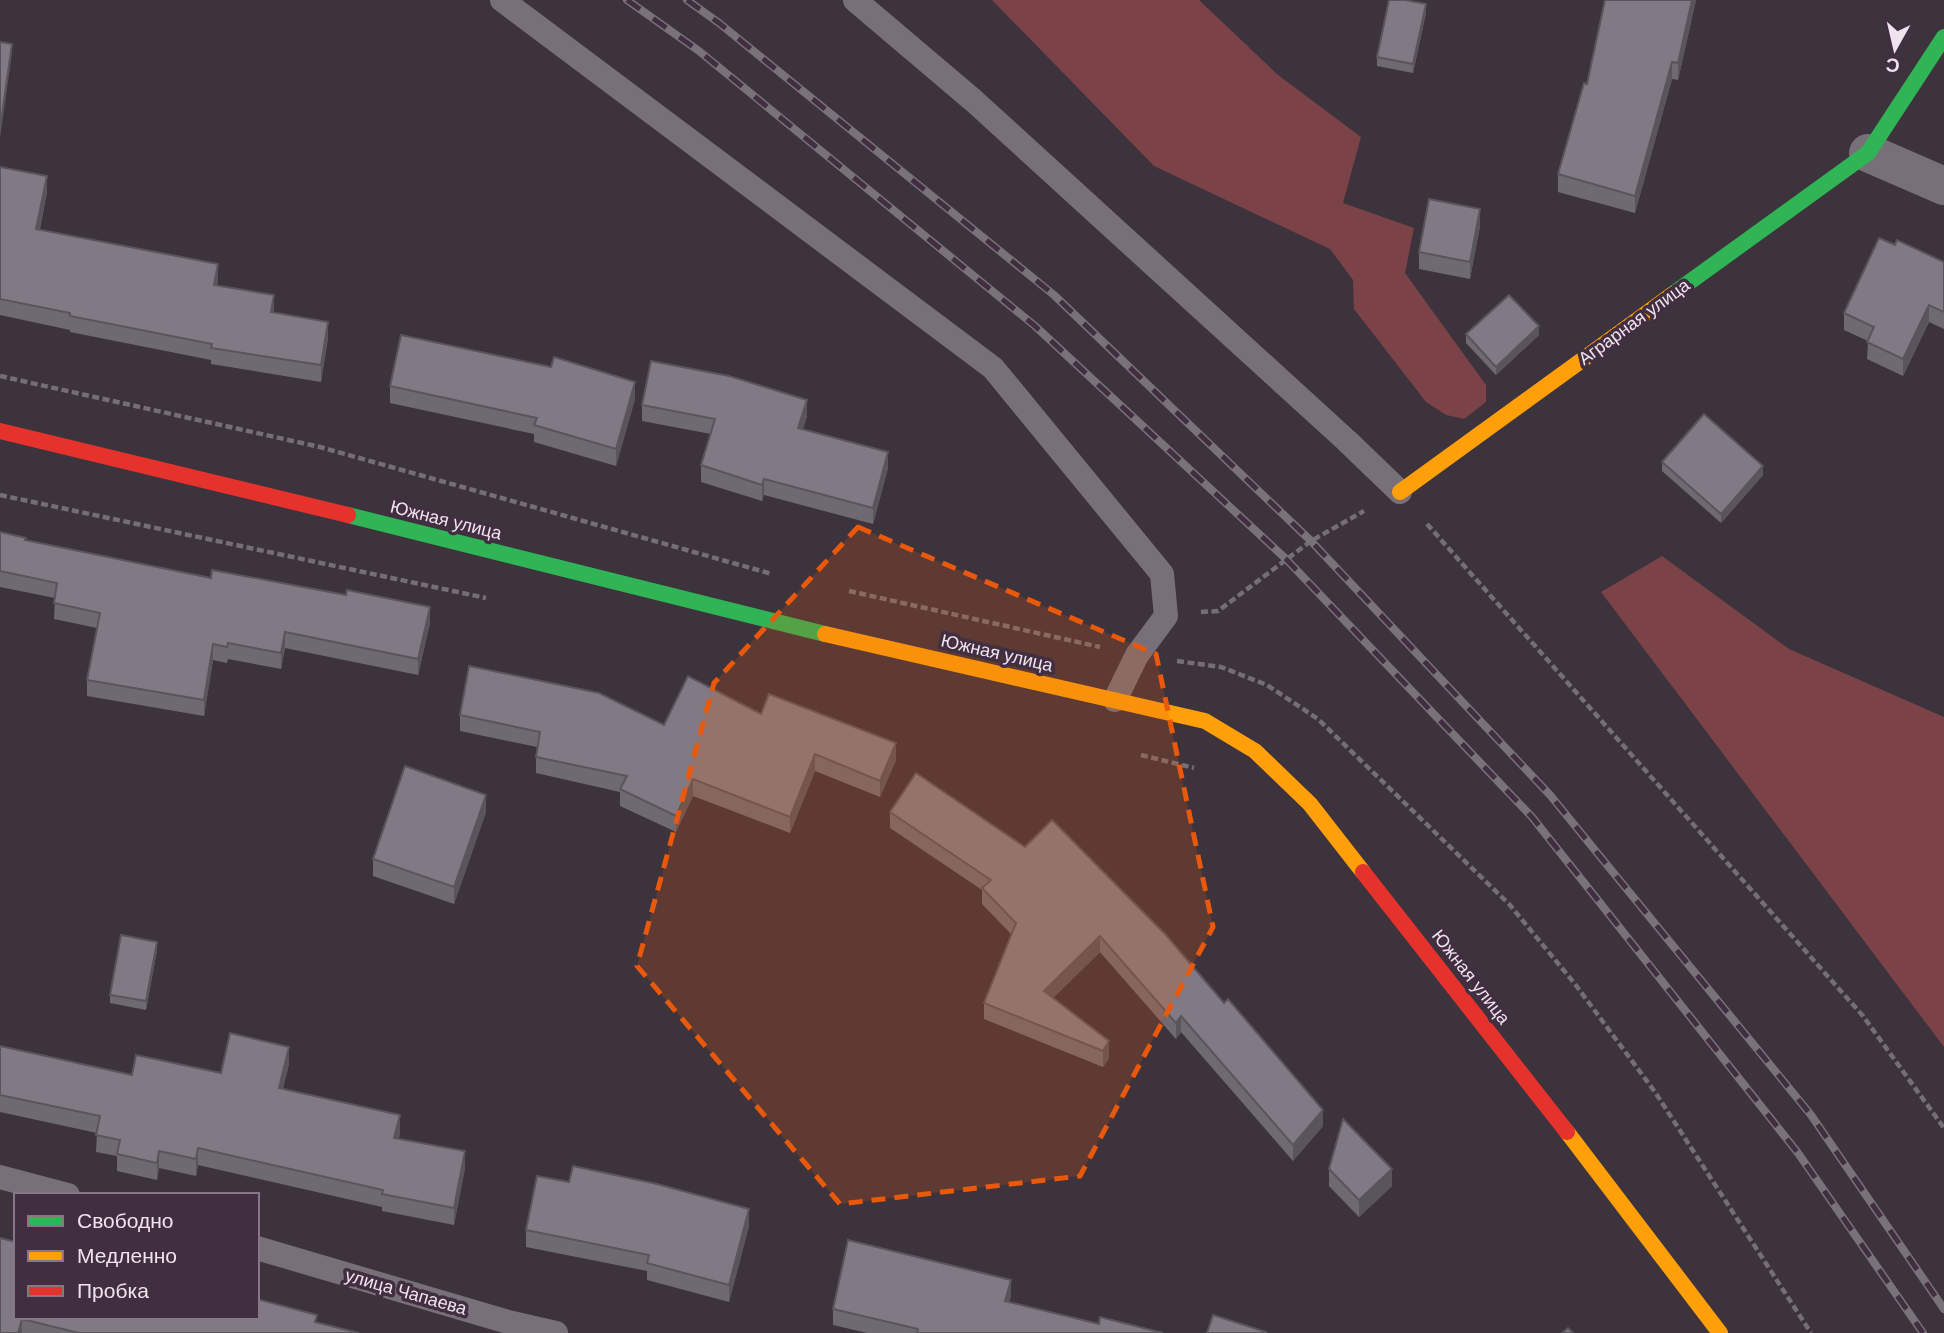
<svg xmlns="http://www.w3.org/2000/svg" width="1944" height="1333" font-family="'DM Sans',sans-serif">
<rect width="100%" height="100%" fill="#3d333d"/>
<g fill="#7b4247">
<path d="M 992,0 L 1199,0 L 1278,75 L 1361,137 L 1343,203 L 1414,228 L 1405,273 L 1486,385 L 1486,402 L 1464,419 L 1446,415 L 1426,402 L 1354,309 L 1353,280 L 1330,249 L 1154,166 Z"/>
<path d="M 1662,556 L 1789,649 L 1944,717 L 1944,1047 L 1601,592 Z"/>
</g>
<g fill="none" stroke-linecap="round" stroke-linejoin="round">
<g stroke="#756e74" stroke-width="4.5" stroke-dasharray="7 3.5" stroke-linecap="butt">
<path d="M 0,376 L 320,447 L 772,574"/>
<path d="M 0,495 L 486,598"/>
<path d="M 1427,524 L 1863,1016 L 1944,1128"/>
<path d="M 849,591 L 1100,647"/>
<path d="M 1201,612 L 1218,611 L 1311,541 L 1364,511"/>
<path d="M 1177,661 L 1221,667 L 1267,685 L 1318,719 L 1509,904 L 1575,984 L 1655,1092 L 1811,1333"/>
<path d="M 1141,755 L 1194,768"/>
</g>
<g stroke="#787078" stroke-width="24">
<path d="M 502,0 L 993,368 L 1162,574 L 1166,616 L 1137,655 L 1115,700"/>
<path d="M 855,0 L 974,101 L 1347,441 L 1400,492"/>
<path d="M 0,1177 L 68,1195"/>
<path d="M 257,1248 L 508,1322 L 556,1333"/>
</g>
<path stroke="#787078" stroke-width="38" d="M 1868,153 L 1944,186"/>
<g stroke="#30b455" stroke-width="16">
<path d="M 1673,294 L 1868,153 L 1944,37"/>
<path d="M 348,515 L 825,634"/>
</g>
<g stroke="#ff9f0a" stroke-width="16">
<path d="M 1400,492 L 1673,294"/>
<path d="M 825,634 L 1205,721 L 1255,751 L 1310,804 L 1363,872"/>
<path d="M 1567,1132 L 1720,1333"/>
</g>
<g stroke="#e5322d" stroke-width="16">
<path d="M 0,431 L 348,515"/>
<path d="M 1363,872 L 1567,1132"/>
</g>
<defs>
<g id="rail">
<path d="M 627,0 L 699,51 L 1035,326 L 1286,559 L 1532,817 L 1798,1153 L 1923,1333"/>
<path d="M 687,0 L 719,23 L 1054,295 L 1311,541 L 1550,795 L 1811,1115 L 1944,1309"/>
</g>
</defs>
<use href="#rail" stroke="#797279" stroke-width="8"/>
<use href="#rail" stroke="#412f41" stroke-width="5" stroke-dasharray="16" stroke-linecap="butt"/>
</g>
<g fill="#6f6972">
<path d="M 1696,0 L 1678,80 L 1672,79 L 1635,213 L 1558,192 L 1558,174 L 1587,84 Z"/>
<path d="M 1426,13 L 1413,73 L 1377,66 L 1377,57 Z"/>
<path d="M 0,167 L 47,192 L 40,229 L 218,281 L 217,286 L 328,338 L 321,382 L 211,364 L 211,360 L 70,332 L 70,330 L 0,315 Z"/>
<path d="M 1480,226 L 1470,279 L 1419,269 L 1419,252 Z"/>
<path d="M 1895,245 L 1944,262 L 1944,329 L 1929,322 L 1903,376 L 1867,359 L 1868,341 L 1844,330 L 1844,313 Z"/>
<path d="M 1466,334 L 1539,335 L 1496,375 L 1466,343 Z"/>
<path d="M 390,386 L 635,399 L 616,466 L 534,442 L 534,434 L 390,403 Z"/>
<path d="M 642,405 L 807,416 L 803,429 L 888,468 L 873,524 L 764,495 L 762,501 L 701,482 L 701,465 L 711,434 L 642,421 Z"/>
<path d="M 1662,462 L 1763,475 L 1721,523 L 1662,471 Z"/>
<path d="M 0,532 L 26,540 L 430,623 L 418,675 L 285,648 L 281,669 L 228,659 L 227,663 L 213,660 L 204,716 L 87,696 L 87,680 L 97,628 L 54,619 L 55,598 L 0,587 Z"/>
<path d="M 761,714 L 896,760 L 880,797 L 815,771 L 790,833 L 693,796 L 676,832 L 620,806 L 620,792 L 536,773 L 536,757 L 537,747 L 460,731 L 460,715 L 664,725 Z"/>
<path d="M 916,773 L 1323,1126 L 1293,1161 L 1181,1032 L 1176,1039 L 1100,952 L 1053,998 L 1109,1058 L 1103,1067 L 984,1019 L 984,1003 L 1012,935 L 982,904 L 982,890 L 890,828 L 890,812 Z"/>
<path d="M 486,812 L 454,904 L 373,876 L 373,859 Z"/>
<path d="M 157,950 L 146,1010 L 110,1003 L 110,995 Z"/>
<path d="M 0,1046 L 132,1075 L 221,1073 L 289,1064 L 283,1088 L 400,1132 L 399,1138 L 465,1168 L 454,1225 L 382,1211 L 382,1207 L 198,1165 L 196,1176 L 159,1168 L 157,1180 L 117,1171 L 117,1156 L 96,1152 L 97,1133 L 0,1112 Z"/>
<path d="M 1329,1169 L 1392,1186 L 1359,1217 L 1329,1186 Z"/>
<path d="M 749,1226 L 729,1302 L 647,1280 L 647,1271 L 526,1247 L 526,1230 Z"/>
<path d="M 0,1238 L 317,1322 L 359,1333 L 0,1333 Z"/>
<path d="M 1011,1296 L 1009,1302 L 1099,1324 L 1163,1333 L 867,1333 L 833,1325 L 833,1309 Z"/>
</g>
<g fill="#5a555c">
<path d="M 1692,0 L 1696,0 L 1678,80 L 1678,63 Z"/>
<path d="M 1426,4 L 1426,13 L 1413,73 L 1413,64 Z"/>
<path d="M 12,44 L 12,53 L 0,138 L 0,129 Z"/>
<path d="M 1672,62 L 1672,79 L 1635,213 L 1635,196 Z"/>
<path d="M 47,176 L 47,192 L 36,245 L 36,229 Z"/>
<path d="M 1480,209 L 1480,226 L 1470,279 L 1470,262 Z"/>
<path d="M 218,264 L 218,281 L 214,302 L 214,285 Z"/>
<path d="M 274,295 L 274,312 L 271,329 L 271,312 Z"/>
<path d="M 1929,305 L 1929,322 L 1903,376 L 1903,359 Z"/>
<path d="M 328,322 L 328,338 L 321,382 L 321,365 Z"/>
<path d="M 1539,326 L 1539,335 L 1496,375 L 1496,367 Z"/>
<path d="M 635,382 L 635,399 L 616,466 L 616,449 Z"/>
<path d="M 807,400 L 807,416 L 798,444 L 798,428 Z"/>
<path d="M 888,452 L 888,468 L 873,524 L 873,508 Z"/>
<path d="M 1763,466 L 1763,475 L 1721,523 L 1721,514 Z"/>
<path d="M 764,479 L 764,495 L 762,501 L 762,485 Z"/>
<path d="M 430,607 L 430,623 L 418,675 L 418,659 Z"/>
<path d="M 285,632 L 285,648 L 281,669 L 281,653 Z"/>
<path d="M 213,644 L 213,660 L 204,716 L 204,700 Z"/>
<path d="M 896,743 L 896,760 L 880,797 L 880,781 Z"/>
<path d="M 815,754 L 815,771 L 790,833 L 790,817 Z"/>
<path d="M 693,779 L 693,796 L 676,832 L 676,816 Z"/>
<path d="M 486,795 L 486,812 L 454,904 L 454,887 Z"/>
<path d="M 1100,936 L 1100,952 L 1044,1007 L 1044,991 Z"/>
<path d="M 157,942 L 157,950 L 146,1010 L 146,1001 Z"/>
<path d="M 1181,1016 L 1181,1032 L 1176,1039 L 1176,1023 Z"/>
<path d="M 1109,1041 L 1109,1058 L 1103,1067 L 1103,1051 Z"/>
<path d="M 289,1047 L 289,1064 L 279,1105 L 279,1088 Z"/>
<path d="M 1323,1110 L 1323,1126 L 1293,1161 L 1293,1145 Z"/>
<path d="M 400,1115 L 400,1132 L 394,1155 L 394,1138 Z"/>
<path d="M 198,1148 L 198,1165 L 196,1176 L 196,1159 Z"/>
<path d="M 159,1151 L 159,1168 L 157,1180 L 157,1163 Z"/>
<path d="M 465,1151 L 465,1168 L 454,1225 L 454,1208 Z"/>
<path d="M 1392,1169 L 1392,1186 L 1359,1217 L 1359,1200 Z"/>
<path d="M 749,1209 L 749,1226 L 729,1302 L 729,1285 Z"/>
<path d="M 1011,1280 L 1011,1296 L 1005,1318 L 1005,1301 Z"/>
<path d="M 22,1319 L 22,1333 L 18,1333 Z"/>
</g>
<g fill="#817a84" stroke="#5a555c" stroke-width="2">
<path d="M 1389,0 L 1405,0 L 1426,4 L 1413,64 L 1377,57 Z"/>
<path d="M 1605,0 L 1692,0 L 1678,63 L 1672,62 L 1635,196 L 1558,174 L 1584,83 L 1587,84 Z"/>
<path d="M 0,42 L 12,44 L 0,129 Z"/>
<path d="M 0,167 L 47,176 L 36,229 L 218,264 L 214,285 L 274,295 L 271,312 L 328,322 L 321,365 L 211,348 L 212,344 L 70,316 L 70,313 L 0,299 Z"/>
<path d="M 1429,199 L 1480,209 L 1470,262 L 1419,252 Z"/>
<path d="M 1879,238 L 1895,245 L 1897,240 L 1944,262 L 1944,312 L 1929,305 L 1903,359 L 1867,342 L 1874,327 L 1844,313 Z"/>
<path d="M 1509,295 L 1539,326 L 1496,367 L 1466,334 Z"/>
<path d="M 401,335 L 551,367 L 554,357 L 635,382 L 616,449 L 534,425 L 537,418 L 390,386 Z"/>
<path d="M 651,361 L 729,376 L 807,400 L 798,428 L 888,452 L 873,508 L 764,479 L 762,485 L 701,465 L 715,419 L 642,405 Z"/>
<path d="M 1704,414 L 1763,466 L 1721,514 L 1662,462 Z"/>
<path d="M 0,532 L 26,538 L 25,540 L 211,578 L 212,570 L 346,595 L 347,590 L 430,607 L 418,659 L 285,632 L 281,653 L 228,643 L 227,647 L 213,644 L 204,700 L 87,680 L 100,613 L 54,603 L 57,583 L 0,571 Z"/>
<path d="M 469,666 L 599,693 L 664,725 L 688,676 L 761,714 L 769,694 L 896,743 L 880,781 L 815,754 L 790,817 L 693,779 L 676,816 L 620,789 L 627,776 L 536,757 L 540,732 L 460,715 Z"/>
<path d="M 405,766 L 486,795 L 454,887 L 373,859 Z"/>
<path d="M 916,773 L 1025,847 L 1052,820 L 1165,934 L 1224,1003 L 1228,999 L 1323,1110 L 1293,1145 L 1181,1016 L 1176,1023 L 1100,936 L 1044,991 L 1109,1041 L 1103,1051 L 984,1003 L 1016,923 L 982,888 L 991,880 L 890,812 Z"/>
<path d="M 121,935 L 157,942 L 146,1001 L 110,995 Z"/>
<path d="M 230,1033 L 289,1047 L 279,1088 L 400,1115 L 394,1138 L 465,1151 L 454,1208 L 382,1194 L 383,1190 L 198,1148 L 196,1159 L 159,1151 L 157,1163 L 117,1154 L 120,1140 L 96,1135 L 100,1116 L 0,1095 L 0,1046 L 132,1075 L 136,1055 L 221,1073 Z"/>
<path d="M 1343,1119 L 1392,1169 L 1359,1200 L 1329,1169 Z"/>
<path d="M 573,1166 L 657,1184 L 749,1209 L 729,1285 L 647,1263 L 649,1255 L 526,1230 L 537,1176 L 569,1182 Z"/>
<path d="M 0,1238 L 16,1242 L 16,1317 L 257,1317 L 257,1299 L 317,1315 L 315,1322 L 359,1333 L 79,1333 L 22,1319 L 18,1333 L 0,1333 Z"/>
<path d="M 848,1240 L 1011,1280 L 1005,1301 L 1099,1324 L 1100,1317 L 1163,1333 L 917,1333 L 918,1329 L 833,1309 Z"/>
<path d="M 1213,1315 L 1266,1332 L 1266,1333 L 1207,1333 Z"/>
<path d="M 1568,1328 L 1573,1333 L 1562,1333 Z"/>
</g>
<path fill="#e8590c" fill-opacity="0.2" stroke="#e8590c" stroke-width="5" stroke-dasharray="14 9" stroke-linejoin="round" d="M 858,527 L 1156,654 L 1213,927 L 1080,1176 L 840,1204 L 637,966 L 714,683 Z"/>
<g text-anchor="middle" stroke-width="7" stroke-linejoin="round" paint-order="stroke">
<g font-size="18" fill="#efe3ee" stroke="#412f41">
<text transform="translate(1634 322) rotate(-36)" y="6">Аграрная улица</text>
<text transform="translate(446 520) rotate(14)" y="6">Южная улица</text>
<text transform="translate(997 653) rotate(13)" y="6">Южная улица</text>
<text transform="translate(1471 977) rotate(52)" y="6">Южная улица</text>
<text transform="translate(406 1292) rotate(16)" y="6">улица Чапаева</text>
</g>
</g>
<rect x="14" y="1193" width="245" height="126" fill="#412f41" stroke="#877786" stroke-width="2"/>
<rect x="28" y="1216" width="35" height="10" fill="#30b455" stroke="#877786" stroke-width="2"/>
<text x="77" y="1228" font-size="21" fill="#efe3ee">Свободно</text>
<rect x="28" y="1251" width="35" height="10" fill="#ff9f0a" stroke="#877786" stroke-width="2"/>
<text x="77" y="1263" font-size="21" fill="#efe3ee">Медленно</text>
<rect x="28" y="1286" width="35" height="10" fill="#e5322d" stroke="#877786" stroke-width="2"/>
<text x="77" y="1298" font-size="21" fill="#efe3ee">Пробка</text>
<g transform="translate(1895 49) rotate(188)" stroke="#412f41" stroke-width="5" paint-order="stroke">
<path d="M0-5L12 26L0 18L-12 26Z" fill="#efe3ee"/>
<text y="-10" font-size="19" font-weight="bold" text-anchor="middle" fill="#efe3ee">С</text>
</g>
</svg>
